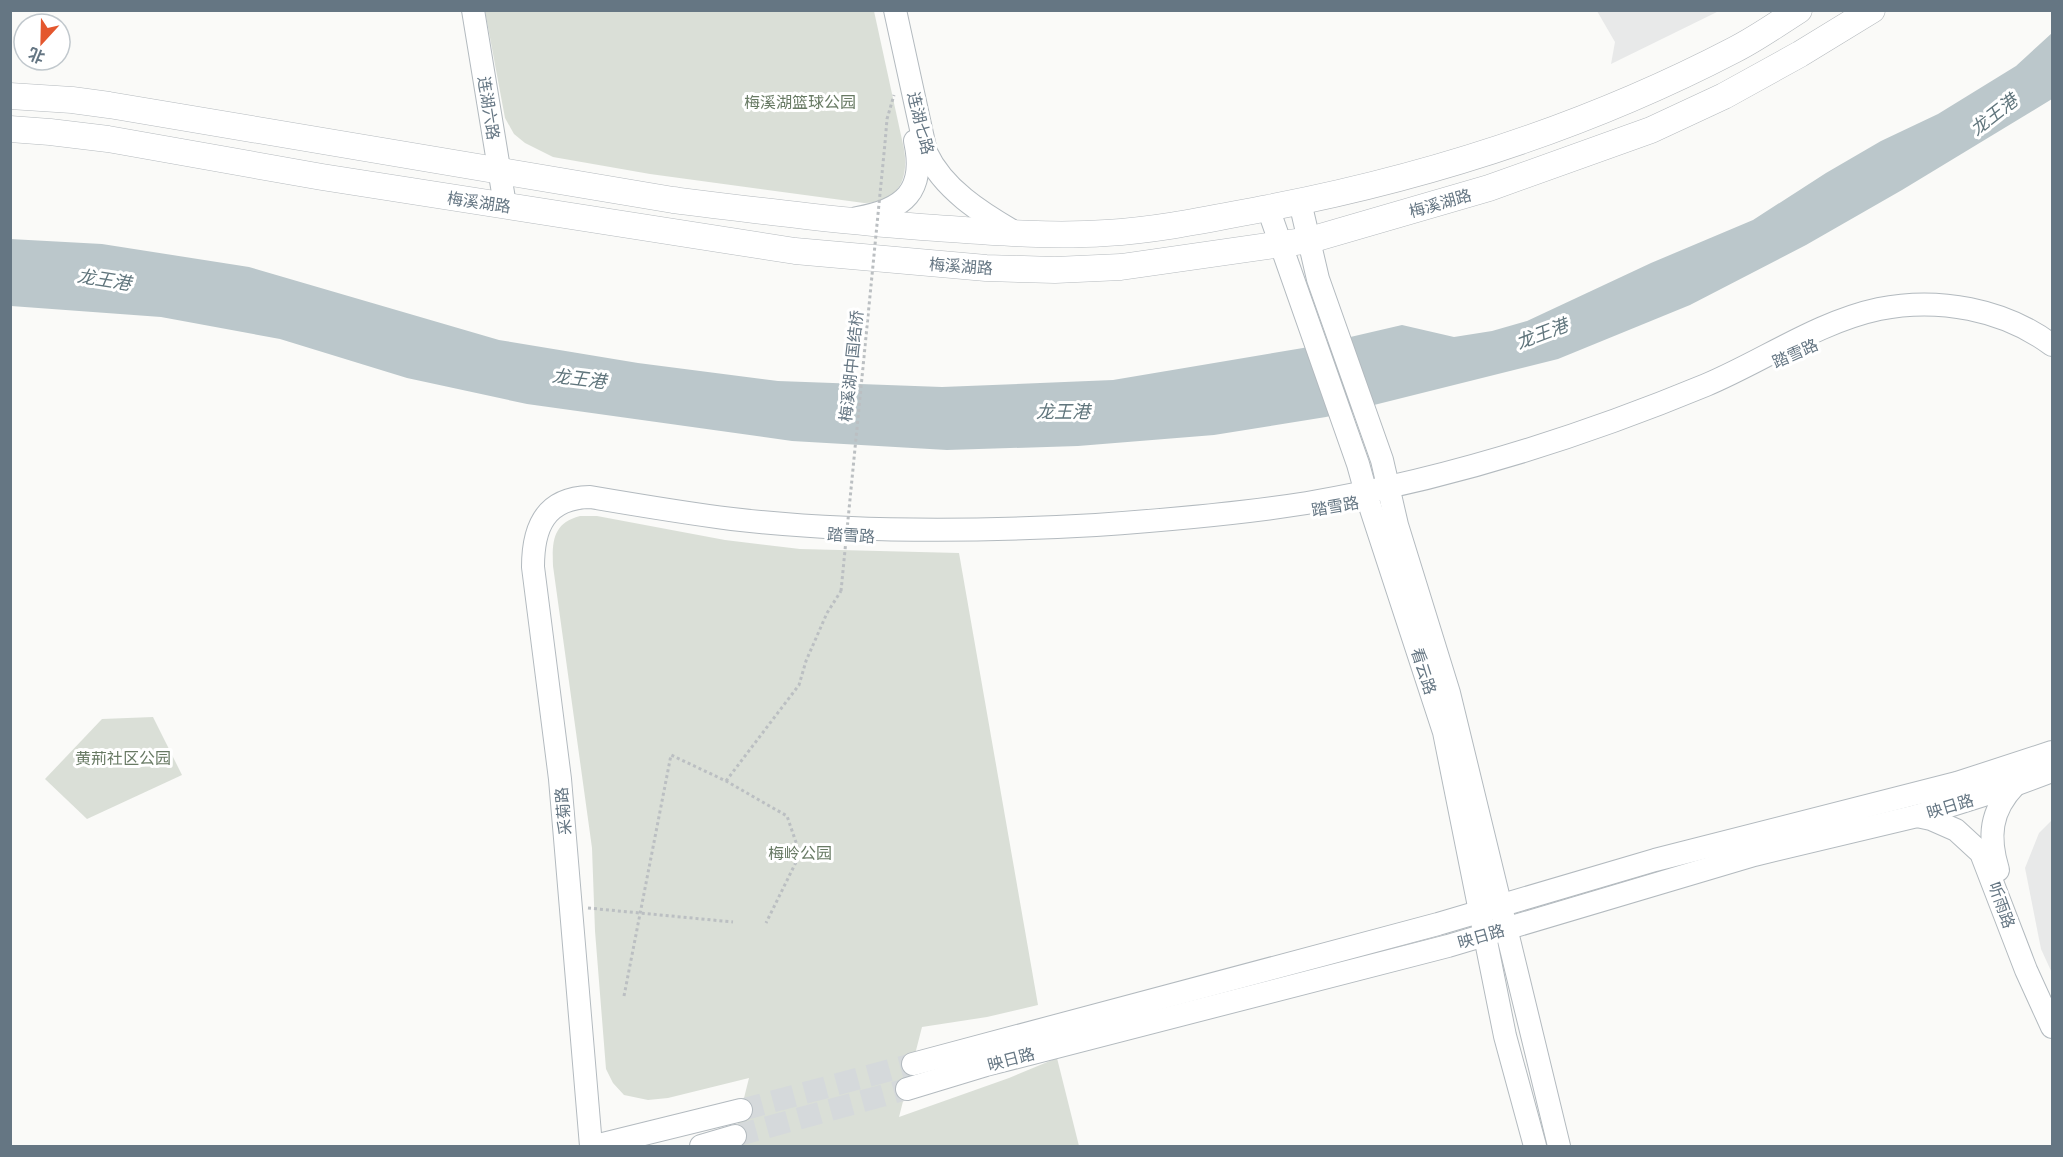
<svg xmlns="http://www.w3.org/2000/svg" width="2063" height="1157" font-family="'Varela Round','Noto Sans SC',sans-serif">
<rect width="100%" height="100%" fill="#fafaf8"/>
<g fill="#e8e9e9">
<path d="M 1597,11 L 1719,11 L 1611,64 L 1615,42 Z"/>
<path d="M 2052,820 L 2052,973 L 2041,949 L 2025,868 L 2039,833 Z"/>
</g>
<g fill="#dadfd7">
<path d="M 485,11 L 874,11 L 904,149 C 909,180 898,202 864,203 L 650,174 L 553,157 L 525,143 L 514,134 L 505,118 Z"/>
<path d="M 580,516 L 597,516 L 725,540 L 800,549 L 959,553 L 1038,1005 L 987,1017 L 922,1027 L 899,1117 L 1009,1078 L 1057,1058 L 1079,1146 L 732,1146 L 749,1078 L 668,1098 L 648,1100 L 624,1095 L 613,1083 L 606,1069 L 595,931 L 592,848 L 553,566 C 552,541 553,523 580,516 Z"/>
<path d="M 153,717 L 182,775 L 87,819 L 45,779 L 102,719 Z"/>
</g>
<path fill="#bbc7cb" d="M 2052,33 L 2052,99 L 1902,190 L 1806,245 L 1690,305 L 1558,359 L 1326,417 L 1214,435 L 1078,446 L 947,450 L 792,441 L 527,404 L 407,378 L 280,339 L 161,317 L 11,306 L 10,239 L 102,244 L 249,267 L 499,340 L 638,363 L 778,381 L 942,387 L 1113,380 L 1303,348 L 1402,325 L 1454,337 L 1492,331 L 1527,321 L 1651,263 L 1753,220 L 1826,173 L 1881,141 L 1938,114 L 2016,66 Z"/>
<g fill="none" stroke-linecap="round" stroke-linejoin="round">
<g stroke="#d5d9db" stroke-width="22" stroke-dasharray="22 11" stroke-linecap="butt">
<path d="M 741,1110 L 913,1064"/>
<path d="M 735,1136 L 907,1089"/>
</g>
<defs>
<g id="secondary">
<path d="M 473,10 L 505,205"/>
<path d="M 895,10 L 926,152 C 943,189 981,213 1016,233"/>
<path d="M 1300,202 L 1318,279 L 1382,460 L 1397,525 L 1449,693 L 1559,1146"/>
<path d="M 1268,208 L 1358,464 L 1368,500 L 1444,732 L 1505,1036 L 1535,1146"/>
<path d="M 857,218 C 904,210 926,191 915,141"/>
<path d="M 1917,816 L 1931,819 L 1956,830 L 1981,853 L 2026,970 L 2052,1027"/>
<path d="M 1998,870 C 1988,837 1990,811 2015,785"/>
<path d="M 913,1064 L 1438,924 L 1655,860 L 1957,783 L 2052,752"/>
<path d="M 907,1089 L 986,1065 L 1448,946 L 1754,855 L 1917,816 L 2009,787 L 2052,771"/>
<path d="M 591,1146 L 560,779 L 533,567 C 533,527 545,498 590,497 C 637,505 684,513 732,519 C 852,533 975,532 1096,525 C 1166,520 1237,514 1307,503 C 1444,480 1578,438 1706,385 C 1763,361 1818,322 1879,309 C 1938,297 2004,309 2052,345"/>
<path d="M 595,1146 L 741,1110"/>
<path d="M 701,1146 L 735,1136"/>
</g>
<g id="primary">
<path d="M 10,96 L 72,100 L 109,105 L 673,200 C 761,211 848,222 936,228 C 992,232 1050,237 1106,233 C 1161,230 1214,218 1268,208 C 1429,177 1588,126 1734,50 C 1756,39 1777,24 1799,10"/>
<path d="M 10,129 L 50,132 L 108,139 L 322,177 L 795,251 L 986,268 L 1055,270 L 1121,267 L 1310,240 L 1489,188 L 1651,130 L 1724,96 L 1800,54 L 1872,10"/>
</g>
</defs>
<use href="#secondary" stroke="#b3babf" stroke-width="24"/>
<use href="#primary" stroke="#b5babe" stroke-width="27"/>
<g stroke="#bbbfc2" stroke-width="3" stroke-dasharray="3 3" stroke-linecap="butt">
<path d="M 885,143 L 887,119 L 894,95"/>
<path d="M 726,781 L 799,685 L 806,661 L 827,613 L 841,591"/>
<path d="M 588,908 L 733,922"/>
<path d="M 624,996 L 671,755 L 726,781 L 787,816 L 800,854 L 766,923"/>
</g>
<use href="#secondary" stroke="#fff" stroke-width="22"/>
<use href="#primary" stroke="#fff" stroke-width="26"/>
<path stroke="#bbbfc2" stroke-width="3" stroke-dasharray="3 3" stroke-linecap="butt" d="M 841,591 L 885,143"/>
</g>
<g text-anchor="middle" stroke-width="6" stroke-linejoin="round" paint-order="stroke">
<g font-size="16" fill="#687a64" stroke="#fff">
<text x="800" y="108">梅溪湖篮球公园</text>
<text x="123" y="764">黄荊社区公园</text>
<text x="800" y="859">梅岭公园</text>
</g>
<g font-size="16" fill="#657683" stroke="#fff">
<text transform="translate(489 108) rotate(81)" y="6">连湖六路</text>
<text transform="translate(921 123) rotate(76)" y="6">连湖七路</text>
<text transform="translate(479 202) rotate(8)" y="6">梅溪湖路</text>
<text transform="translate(1440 203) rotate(-16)" y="6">梅溪湖路</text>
<text transform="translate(961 266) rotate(4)" y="6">梅溪湖路</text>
<text transform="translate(1795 353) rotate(-24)" y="6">踏雪路</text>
<text transform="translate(851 366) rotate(-84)" y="6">梅溪湖中国结桥</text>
<text transform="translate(1335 506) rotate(-10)" y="6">踏雪路</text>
<text transform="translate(851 535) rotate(3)" y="6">踏雪路</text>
<text transform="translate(1424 671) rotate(72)" y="6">看云路</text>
<text transform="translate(1950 806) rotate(-17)" y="6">映日路</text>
<text transform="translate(563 811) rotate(-95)" y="6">采菊路</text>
<text transform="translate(2002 905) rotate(70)" y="6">听雨路</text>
<text transform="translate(1481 936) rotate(-16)" y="6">映日路</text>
<text transform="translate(1011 1059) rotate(-15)" y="6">映日路</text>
</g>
<g font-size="18" font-style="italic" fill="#60757c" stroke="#fff">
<text transform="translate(1994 115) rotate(-38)" y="6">龙王港</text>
<text transform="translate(104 280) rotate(9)" y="6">龙王港</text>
<text transform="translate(1542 334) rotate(-21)" y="6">龙王港</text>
<text transform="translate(579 379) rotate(7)" y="6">龙王港</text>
<text x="1063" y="418">龙王港</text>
</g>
</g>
<rect width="2063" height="1157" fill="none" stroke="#657683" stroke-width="24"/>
<g transform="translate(42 42) rotate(202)"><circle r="28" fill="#ffffff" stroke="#c1c8cd" stroke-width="1.5"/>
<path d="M0-4.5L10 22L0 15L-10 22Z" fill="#e4572e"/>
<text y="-9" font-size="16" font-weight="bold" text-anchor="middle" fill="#657683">北</text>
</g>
</svg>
